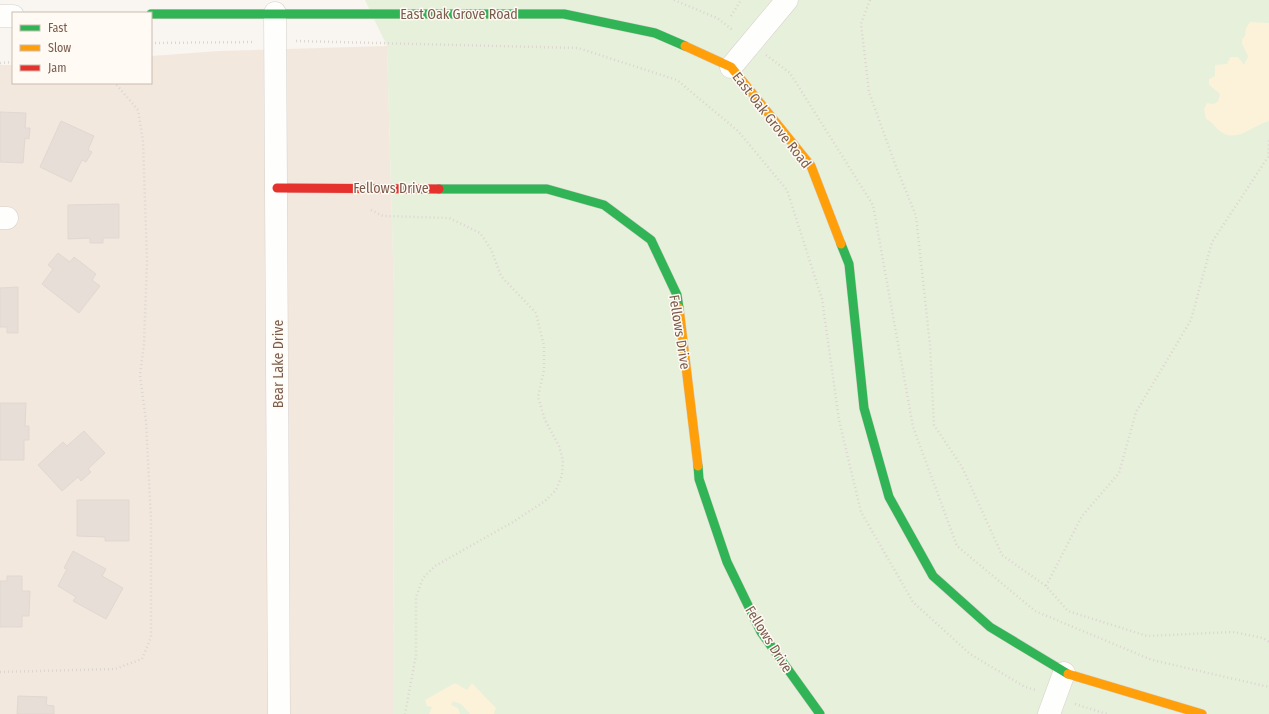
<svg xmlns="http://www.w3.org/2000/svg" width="1269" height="714" font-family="'Fira Sans Condensed',sans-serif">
<rect width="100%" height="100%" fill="#f9f5f0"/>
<path fill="#f2e8de" d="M 387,46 L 394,293 L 393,714 L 0,714 L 0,65 L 13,65 L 13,83 L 151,83 L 151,56 L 219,51 Z"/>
<path fill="#e7f0db" d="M 365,0 L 1269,0 L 1269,714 L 393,714 L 394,293 L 387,46 Z"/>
<g fill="#fbf2d9">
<path d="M 1250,22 L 1269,23 L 1269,121 C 1253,125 1236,144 1220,131 C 1214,127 1213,122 1206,119 L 1204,109 L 1207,103 L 1214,104 L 1218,101 L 1220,94 L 1209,85 L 1209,79 L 1215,76 L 1215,65 L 1227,64 L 1230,57 L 1238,57 L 1244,65 L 1248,56 L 1242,44 L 1242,39 L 1245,36 L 1246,28 Z"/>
<path d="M 455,683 L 467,690 L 472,683 L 496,708 L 494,714 L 470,714 L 461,704 L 453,701 L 451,705 L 458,708 L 460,714 L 429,714 L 432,707 L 427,706 L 425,700 Z"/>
</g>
<g fill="#e6ded7" stroke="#e2d8d2">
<path d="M 0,112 L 26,113 L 25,128 L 30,128 L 29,139 L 25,138 L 23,163 L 0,162 Z"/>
<path d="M 61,121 L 94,136 L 88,150 L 92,152 L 86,162 L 82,160 L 71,182 L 40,167 Z"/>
<path d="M 119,204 L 119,238 L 103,238 L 103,243 L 90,243 L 90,238 L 68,239 L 68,205 Z"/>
<path d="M 58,253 L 70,262 L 74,257 L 96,274 L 92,280 L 100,286 L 79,313 L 42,284 L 53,269 L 48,265 Z"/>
<path d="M 18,287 L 18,333 L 7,333 L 7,327 L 0,327 L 0,288 Z"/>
<path d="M 0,403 L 26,403 L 25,426 L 29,426 L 29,440 L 24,440 L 24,460 L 0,460 Z"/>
<path d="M 84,431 L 105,453 L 88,469 L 91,472 L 81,481 L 78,477 L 62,491 L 38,465 L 63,442 L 67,446 Z"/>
<path d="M 77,500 L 129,500 L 129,541 L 105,541 L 105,537 L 77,536 Z"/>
<path d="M 73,551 L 106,569 L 102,576 L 123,588 L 106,619 L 73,601 L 76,597 L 58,586 L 67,569 L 64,568 Z"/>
<path d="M 7,576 L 22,576 L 22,591 L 30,591 L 29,616 L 22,616 L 22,627 L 0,627 L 0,581 L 7,581 Z"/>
<path d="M 18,696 L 47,697 L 46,705 L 54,706 L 54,714 L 17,714 Z"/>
</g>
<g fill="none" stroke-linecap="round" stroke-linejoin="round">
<defs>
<g id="street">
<path d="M 275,13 L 279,714"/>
<path d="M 0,16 L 13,16"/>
<path d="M 731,67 L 787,0"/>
<path d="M 0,218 L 7,218"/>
<path d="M 1049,714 L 1064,673"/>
</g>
<g id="fast">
<path d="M 151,14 L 564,14 L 655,33 L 685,46"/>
<path d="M 439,189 L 547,189 L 604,205 L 651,240 L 677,295 L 679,308"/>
<path d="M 841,244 L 849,264 L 864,408 L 889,497 L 933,576 L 990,627 L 1068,674"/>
<path d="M 698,466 L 699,479 L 727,562 L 761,632 L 820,714"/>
</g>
<g id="slow">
<path d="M 685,46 L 731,67 L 811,166 L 841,244"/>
<path d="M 679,308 L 698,466"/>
<path d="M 1068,674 L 1202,714"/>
</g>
<path id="jam" d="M 277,188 L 439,189"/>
</defs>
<use href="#street" stroke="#d7d1cb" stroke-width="23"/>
<use href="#fast" stroke="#d9d2cb" stroke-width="10"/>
<use href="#slow" stroke="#d9d2cb" stroke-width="10"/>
<use href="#jam" stroke="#d9d2cb" stroke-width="10"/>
<g stroke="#dcd5d0" stroke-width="2.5" stroke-dasharray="1 3" stroke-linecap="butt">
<path d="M 674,0 L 717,18 L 734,31"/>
<path d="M 870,0 L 861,24 L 869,92 L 895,164 L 916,216 L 930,345 L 934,425 L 962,467 L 1002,555 L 1046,586 L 1068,611 L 1147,636 L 1233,632 L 1263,638 L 1269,642"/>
<path d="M 731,16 L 741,0"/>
<path d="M 296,41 L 578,48 L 677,80 L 738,131 L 787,190 L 822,299 L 839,420 L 861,512 L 913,602 L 970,654 L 1025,687 L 1036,690"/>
<path d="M 151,43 L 255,42"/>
<path d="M 766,55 L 790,73 L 873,205 L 913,427 L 957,546 L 1035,611 L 1152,660 L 1269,687"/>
<path d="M 0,63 L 13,62"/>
<path d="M 371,210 L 383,216 L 449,218 L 480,233 L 491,249 L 501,276 L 536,313 L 544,346 L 544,370 L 538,397 L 545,420 L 559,446 L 563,460 L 562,475 L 556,490 L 545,501 L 513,522 L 435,566 L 423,578 L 416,597 L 416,655 L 405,714"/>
<path d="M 1046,586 L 1082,516 L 1119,473 L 1136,412 L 1191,320 L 1212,242 L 1268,157 L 1269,140"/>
<path d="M 0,672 L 115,669 L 142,659 L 151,637 L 151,519 L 146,421 L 140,375 L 144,344 L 147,261 L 143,141 L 138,110 L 115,83"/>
<path d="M 1075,704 L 1107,714"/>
</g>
<use href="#street" stroke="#fefefd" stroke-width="22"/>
<use href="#fast" stroke="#30b455" stroke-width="9"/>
<use href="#slow" stroke="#ff9f0a" stroke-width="9"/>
<use href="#jam" stroke="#e5322d" stroke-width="9"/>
</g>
<g text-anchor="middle" stroke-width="3" stroke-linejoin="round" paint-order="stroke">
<g font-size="14" fill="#7a5c4d" stroke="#fffaf3">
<text x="459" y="19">East Oak Grove Road</text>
<text transform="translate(772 120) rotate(52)" y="5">East Oak Grove Road</text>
<text x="391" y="193">Fellows Drive</text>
<text transform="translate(680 332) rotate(81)" y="5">Fellows Drive</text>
<text transform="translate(278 364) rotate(-90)" y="5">Bear Lake Drive</text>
<text transform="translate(769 639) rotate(58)" y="5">Fellows Drive</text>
</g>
</g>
<rect x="12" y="12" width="140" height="72" fill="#fffaf3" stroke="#cabbb1"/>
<rect x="20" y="25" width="20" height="6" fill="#30b455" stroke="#cabbb1"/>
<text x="48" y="32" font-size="12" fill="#7a5c4d">Fast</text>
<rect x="20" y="45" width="20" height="6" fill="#ff9f0a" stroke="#cabbb1"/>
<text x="48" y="52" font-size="12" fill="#7a5c4d">Slow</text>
<rect x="20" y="65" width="20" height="6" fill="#e5322d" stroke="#cabbb1"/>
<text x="48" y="72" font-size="12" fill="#7a5c4d">Jam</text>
</svg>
